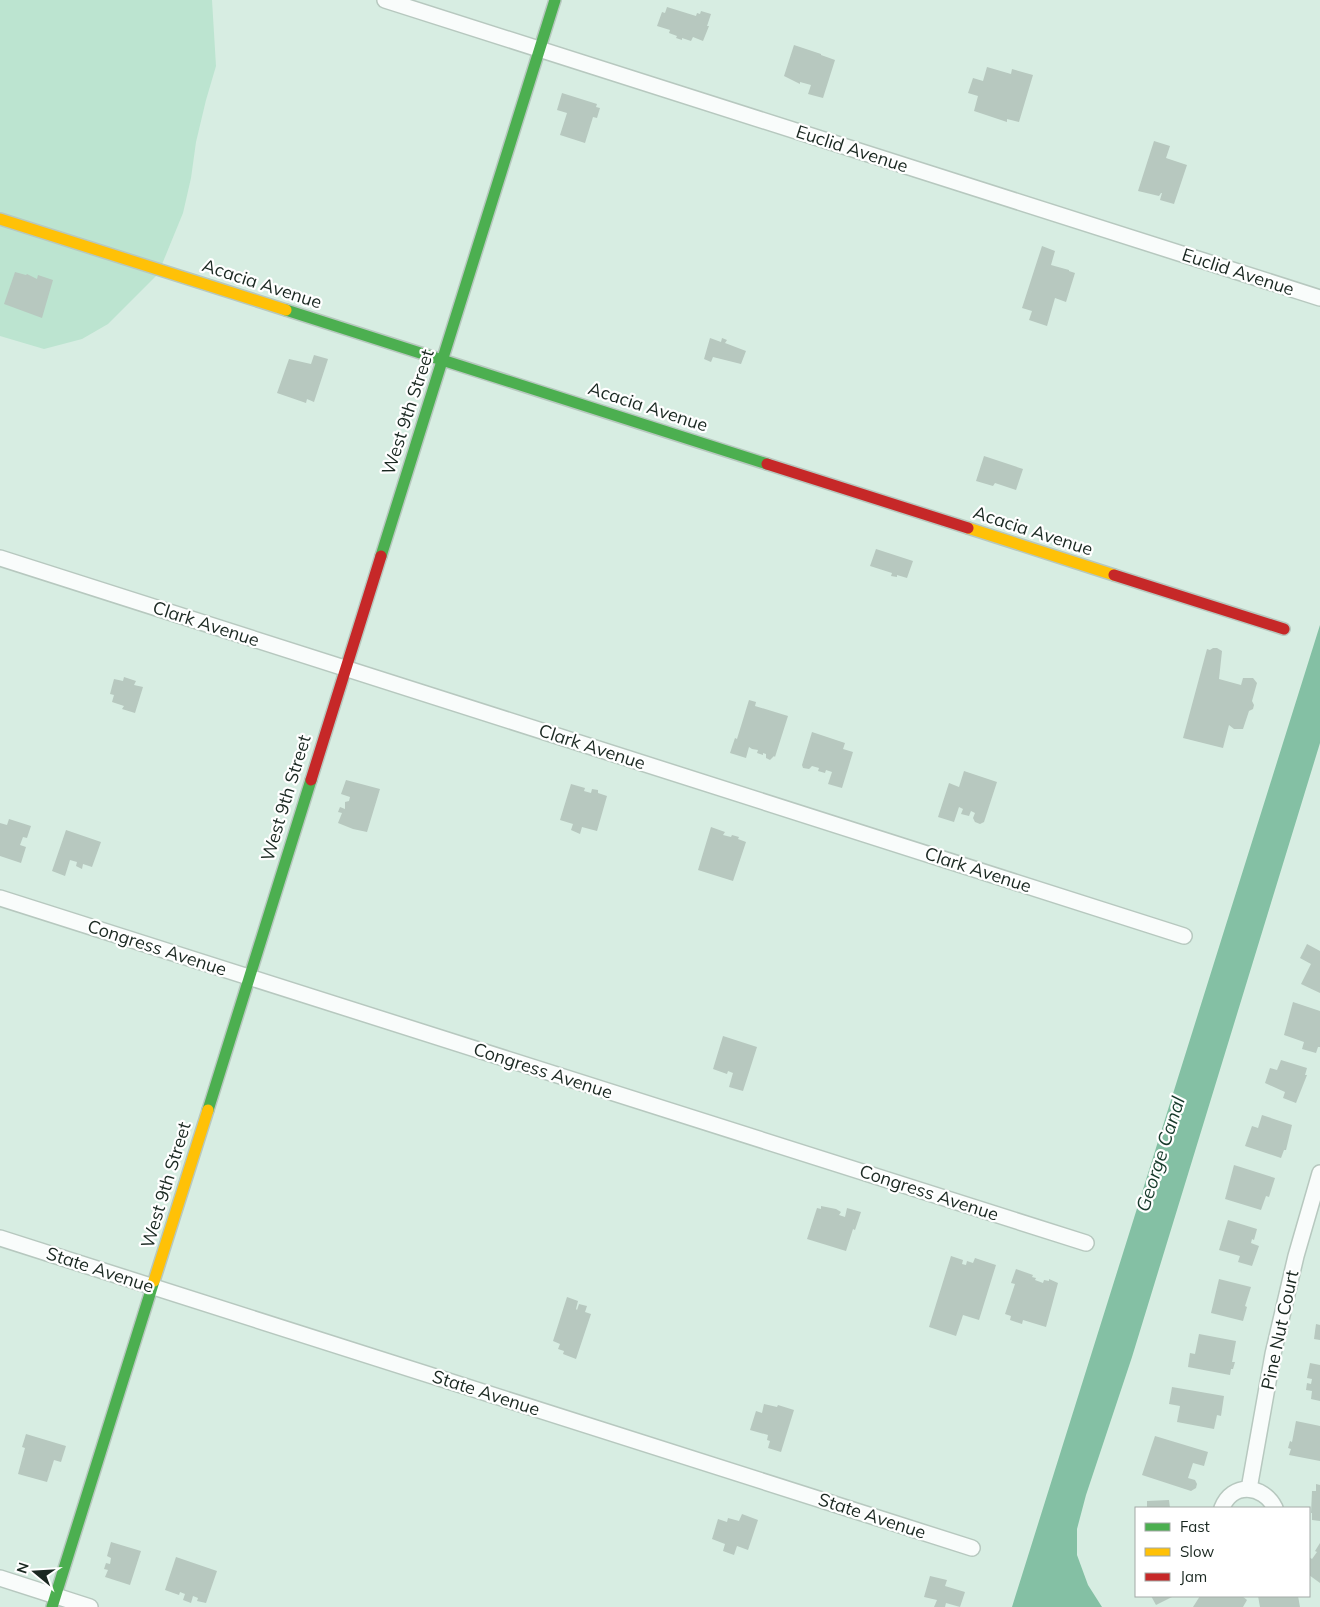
<svg xmlns="http://www.w3.org/2000/svg" width="1320" height="1607" font-family="Mulish,sans-serif">
<rect width="100%" height="100%" fill="#d7ede2"/>
<path fill="#bce4d0" d="M 0,0 L 212,0 L 216,66 L 206,100 L 196,142 L 191,178 L 183,213 L 158,274 L 108,324 L 82,339 L 44,349 L 0,336 Z"/>
<path fill="#84c0a4" d="M 1320,625 L 1320,743 L 1132,1357 L 1086,1495 L 1077,1529 L 1077,1555 L 1088,1585 L 1102,1607 L 1012,1607 Z"/>
<g fill="#b7c8bf">
<path d="M 667,7 L 696,16 L 697,13 L 700,14 L 701,11 L 711,14 L 707,26 L 709,26 L 703,41 L 693,37 L 691,41 L 682,38 L 682,40 L 676,38 L 677,36 L 669,33 L 670,30 L 657,26 L 662,12 L 665,13 Z"/>
<path d="M 794,45 L 821,54 L 821,55 L 835,60 L 823,98 L 808,94 L 811,85 L 800,82 L 800,84 L 784,76 Z"/>
<path d="M 987,67 L 1011,74 L 1012,69 L 1033,75 L 1019,122 L 1007,119 L 1007,122 L 974,111 L 978,96 L 968,93 L 973,78 L 983,81 Z"/>
<path d="M 562,93 L 597,104 L 596,107 L 600,108 L 597,118 L 593,117 L 585,143 L 560,135 L 567,113 L 557,110 Z"/>
<path d="M 1154,141 L 1170,146 L 1166,158 L 1187,165 L 1174,204 L 1160,200 L 1162,193 L 1161,193 L 1159,196 L 1138,191 Z"/>
<path d="M 1042,246 L 1055,251 L 1051,265 L 1069,270 L 1069,271 L 1075,273 L 1066,302 L 1055,298 L 1047,326 L 1029,320 L 1032,311 L 1022,308 Z"/>
<path d="M 15,272 L 26,275 L 27,274 L 37,279 L 38,275 L 53,280 L 42,318 L 4,304 Z"/>
<path d="M 710,338 L 721,342 L 722,338 L 727,340 L 725,343 L 746,351 L 741,364 L 713,357 L 711,362 L 704,359 Z"/>
<path d="M 314,355 L 328,359 L 314,402 L 307,399 L 306,403 L 277,393 L 289,359 L 311,364 Z"/>
<path d="M 984,456 L 1023,469 L 1016,490 L 995,483 L 993,486 L 976,481 Z"/>
<path d="M 876,549 L 913,561 L 907,578 L 897,575 L 897,577 L 891,576 L 892,573 L 870,566 Z"/>
<path d="M 1213,648 L 1217,648 L 1222,651 L 1219,679 L 1241,685 L 1243,678 L 1253,678 L 1257,683 L 1252,701 L 1254,705 L 1253,709 L 1249,711 L 1243,729 L 1234,729 L 1229,725 L 1223,748 L 1183,738 L 1207,649 L 1210,650 Z"/>
<path d="M 124,677 L 136,681 L 134,685 L 143,687 L 135,713 L 122,709 L 124,706 L 112,702 L 114,695 L 110,694 L 114,679 L 123,681 Z"/>
<path d="M 749,700 L 756,702 L 755,706 L 788,716 L 775,757 L 774,756 L 770,760 L 766,758 L 766,754 L 763,753 L 763,755 L 757,753 L 758,750 L 752,749 L 749,747 L 746,758 L 730,753 L 735,738 L 737,739 Z"/>
<path d="M 812,732 L 845,743 L 843,749 L 853,752 L 842,788 L 828,784 L 832,772 L 826,770 L 825,773 L 818,771 L 819,768 L 812,766 L 809,769 L 803,768 L 802,765 Z"/>
<path d="M 964,771 L 997,782 L 984,822 L 980,824 L 975,822 L 973,818 L 975,813 L 971,811 L 969,816 L 961,814 L 963,809 L 959,807 L 954,822 L 938,817 L 949,783 L 959,787 Z"/>
<path d="M 346,780 L 380,789 L 367,832 L 353,829 L 338,823 L 342,813 L 338,812 L 340,807 L 345,809 L 345,802 L 349,801 L 350,797 L 341,794 Z"/>
<path d="M 571,784 L 585,788 L 584,791 L 591,793 L 592,789 L 598,790 L 598,793 L 607,796 L 597,831 L 582,827 L 580,834 L 571,830 L 573,824 L 560,820 Z"/>
<path d="M 9,819 L 31,826 L 27,838 L 23,837 L 20,845 L 26,847 L 21,863 L 0,856 L 0,823 L 7,825 Z"/>
<path d="M 711,827 L 725,832 L 723,835 L 731,837 L 732,835 L 739,837 L 738,839 L 746,842 L 733,881 L 698,870 Z"/>
<path d="M 66,830 L 101,842 L 92,867 L 83,864 L 82,869 L 76,866 L 77,862 L 70,860 L 65,876 L 52,871 Z"/>
<path d="M 1307,944 L 1320,951 L 1320,993 L 1301,984 L 1311,964 L 1300,958 Z"/>
<path d="M 1293,1002 L 1320,1011 L 1320,1047 L 1318,1047 L 1316,1053 L 1302,1049 L 1304,1042 L 1284,1035 Z"/>
<path d="M 723,1036 L 757,1047 L 743,1091 L 729,1087 L 733,1073 L 728,1071 L 727,1074 L 713,1069 Z"/>
<path d="M 1281,1060 L 1307,1068 L 1305,1075 L 1307,1075 L 1296,1103 L 1283,1098 L 1285,1092 L 1265,1083 L 1270,1068 L 1277,1070 Z"/>
<path d="M 1262,1115 L 1292,1125 L 1286,1150 L 1284,1150 L 1281,1158 L 1245,1146 L 1252,1126 L 1258,1128 Z"/>
<path d="M 1234,1165 L 1275,1178 L 1269,1197 L 1266,1196 L 1261,1210 L 1225,1199 Z"/>
<path d="M 821,1206 L 836,1209 L 841,1212 L 839,1215 L 845,1217 L 847,1208 L 861,1212 L 855,1230 L 853,1229 L 846,1251 L 807,1239 L 817,1208 L 821,1209 Z"/>
<path d="M 1228,1220 L 1257,1229 L 1254,1240 L 1252,1239 L 1251,1243 L 1259,1246 L 1252,1266 L 1238,1262 L 1240,1256 L 1219,1250 Z"/>
<path d="M 951,1256 L 963,1260 L 962,1264 L 966,1265 L 967,1261 L 973,1263 L 975,1258 L 996,1265 L 979,1320 L 963,1315 L 956,1336 L 929,1327 Z"/>
<path d="M 1016,1269 L 1033,1275 L 1032,1277 L 1036,1278 L 1035,1280 L 1043,1283 L 1044,1280 L 1049,1281 L 1049,1279 L 1058,1283 L 1046,1327 L 1023,1320 L 1022,1324 L 1010,1320 L 1011,1316 L 1005,1314 L 1015,1284 L 1011,1283 Z"/>
<path d="M 1219,1279 L 1251,1287 L 1245,1306 L 1247,1307 L 1243,1321 L 1211,1313 Z"/>
<path d="M 567,1297 L 578,1301 L 576,1309 L 577,1310 L 579,1304 L 587,1306 L 585,1312 L 591,1314 L 576,1359 L 563,1354 L 564,1351 L 558,1349 L 560,1344 L 553,1341 Z"/>
<path d="M 1316,1324 L 1320,1325 L 1320,1340 L 1314,1339 Z"/>
<path d="M 1199,1334 L 1236,1341 L 1232,1362 L 1235,1362 L 1233,1369 L 1231,1369 L 1230,1375 L 1188,1367 L 1190,1353 L 1195,1354 Z"/>
<path d="M 1310,1363 L 1320,1365 L 1320,1401 L 1311,1399 L 1312,1391 L 1306,1390 L 1307,1383 L 1311,1384 L 1312,1379 L 1307,1378 Z"/>
<path d="M 1172,1387 L 1224,1396 L 1221,1416 L 1217,1415 L 1214,1429 L 1177,1422 L 1180,1406 L 1169,1404 Z"/>
<path d="M 764,1404 L 777,1407 L 778,1405 L 794,1410 L 781,1452 L 768,1448 L 770,1441 L 767,1440 L 768,1435 L 750,1430 L 756,1411 L 762,1413 Z"/>
<path d="M 1296,1421 L 1320,1426 L 1320,1461 L 1289,1455 L 1291,1449 L 1288,1448 L 1290,1441 L 1292,1442 Z"/>
<path d="M 26,1434 L 66,1446 L 61,1462 L 54,1460 L 47,1482 L 18,1474 L 25,1448 L 22,1447 Z"/>
<path d="M 1155,1436 L 1208,1452 L 1204,1466 L 1193,1463 L 1188,1478 L 1195,1480 L 1197,1484 L 1196,1488 L 1191,1491 L 1142,1475 Z"/>
<path d="M 1316,1484 L 1320,1485 L 1320,1521 L 1312,1520 L 1312,1513 L 1311,1513 L 1312,1491 L 1316,1491 Z"/>
<path d="M 1169,1500 L 1170,1508 L 1147,1508 L 1147,1501 Z"/>
<path d="M 742,1514 L 758,1520 L 748,1550 L 737,1546 L 734,1555 L 723,1551 L 725,1544 L 712,1539 L 718,1519 L 727,1522 L 728,1518 L 739,1521 Z"/>
<path d="M 111,1542 L 141,1551 L 130,1585 L 105,1577 L 108,1570 L 104,1569 L 106,1563 L 110,1564 L 111,1558 L 107,1556 Z"/>
<path d="M 1320,1543 L 1320,1583 L 1309,1575 L 1309,1557 L 1312,1559 L 1317,1552 L 1315,1551 Z"/>
<path d="M 176,1557 L 217,1571 L 206,1603 L 197,1601 L 198,1598 L 193,1596 L 191,1603 L 183,1600 L 185,1594 L 180,1592 L 179,1595 L 165,1590 Z"/>
<path d="M 930,1576 L 947,1580 L 945,1586 L 965,1592 L 960,1607 L 946,1603 L 945,1607 L 934,1607 L 937,1600 L 924,1597 Z"/>
<path d="M 1151,1596 L 1174,1596 L 1156,1605 Z"/>
<path d="M 1200,1596 L 1242,1596 L 1247,1600 L 1243,1607 L 1193,1607 Z"/>
<path d="M 1258,1596 L 1298,1596 L 1300,1607 L 1260,1607 Z"/>
</g>
<g fill="none" stroke-linecap="round" stroke-linejoin="round">
<defs>
<g id="street">
<path d="M 385,0 L 1320,298"/>
<path d="M 0,558 L 1184,936"/>
<path d="M 0,898 L 1086,1243"/>
<path d="M 0,1238 L 972,1548"/>
<path d="M 1249,1489 L 1273,1354 L 1296,1256 L 1320,1173"/>
<path d="M 1222,1508 C 1232,1482 1263,1484 1275,1508"/>
<path d="M 0,1578 L 90,1607"/>
</g>
<g id="fast">
<path d="M 286,310 L 767,464"/>
<path d="M 381,556 L 555,0"/>
<path d="M 208,1110 L 311,780"/>
<path d="M 52,1607 L 154,1281"/>
</g>
<g id="slow">
<path d="M 0,219 L 286,310"/>
<path d="M 968,528 L 1114,575"/>
<path d="M 154,1281 L 208,1110"/>
</g>
<g id="jam">
<path d="M 767,464 L 968,528"/>
<path d="M 1114,575 L 1284,629"/>
<path d="M 311,780 L 381,556"/>
</g>
</defs>
<use href="#street" stroke="#b7c8bf" stroke-width="18"/>
<use href="#fast" stroke="#b7c8bf" stroke-width="14"/>
<use href="#slow" stroke="#b7c8bf" stroke-width="14"/>
<use href="#jam" stroke="#b7c8bf" stroke-width="14"/>
<use href="#street" stroke="#f9fcfb" stroke-width="15"/>
<use href="#fast" stroke="#4caf50" stroke-width="11"/>
<use href="#slow" stroke="#ffc107" stroke-width="11"/>
<use href="#jam" stroke="#c62828" stroke-width="11"/>
</g>
<g text-anchor="middle" stroke-width="4.5" stroke-linejoin="round" paint-order="stroke">
<g font-size="18" fill="#1a2821" stroke="#fff">
<text transform="translate(852 149) rotate(18)" y="6">Euclid Avenue</text>
<text transform="translate(1238 272) rotate(18)" y="6">Euclid Avenue</text>
<text transform="translate(262 284) rotate(18)" y="6">Acacia Avenue</text>
<text transform="translate(648 407) rotate(18)" y="6">Acacia Avenue</text>
<text transform="translate(408 412) rotate(-72)" y="6">West 9th Street</text>
<text transform="translate(1033 531) rotate(18)" y="6">Acacia Avenue</text>
<text transform="translate(206 624) rotate(18)" y="6">Clark Avenue</text>
<text transform="translate(592 747) rotate(18)" y="6">Clark Avenue</text>
<text transform="translate(286 798) rotate(-73)" y="6">West 9th Street</text>
<text transform="translate(978 870) rotate(18)" y="6">Clark Avenue</text>
<text transform="translate(157 948) rotate(18)" y="6">Congress Avenue</text>
<text transform="translate(543 1071) rotate(18)" y="6">Congress Avenue</text>
<text transform="translate(166 1185) rotate(-73)" y="6">West 9th Street</text>
<text transform="translate(929 1193) rotate(18)" y="6">Congress Avenue</text>
<text transform="translate(100 1270) rotate(18)" y="6">State Avenue</text>
<text transform="translate(1280 1330) rotate(-78)" y="6">Pine Nut Court</text>
<text transform="translate(486 1393) rotate(18)" y="6">State Avenue</text>
<text transform="translate(872 1516) rotate(18)" y="6">State Avenue</text>
</g>
<g font-size="19" font-style="italic" fill="#173a2b" stroke="#fff">
<text transform="translate(1160 1154) rotate(-72)" y="7">George Canal</text>
</g>
</g>
<rect x="1135" y="1507" width="175" height="90" fill="#ffffff" stroke="#a3a9a6"/>
<rect x="1145" y="1523" width="25" height="8" fill="#4caf50" stroke="#a3a9a6"/>
<text x="1180" y="1532" font-size="15" fill="#1a2821">Fast</text>
<rect x="1145" y="1548" width="25" height="8" fill="#ffc107" stroke="#a3a9a6"/>
<text x="1180" y="1557" font-size="15" fill="#1a2821">Slow</text>
<rect x="1145" y="1573" width="25" height="8" fill="#c62828" stroke="#a3a9a6"/>
<text x="1180" y="1582" font-size="15" fill="#1a2821">Jam</text>
<g transform="translate(35 1572) rotate(288)" stroke="#ffffff" stroke-width="4" paint-order="stroke">
<path d="M0-4L9 19L0 12L-9 19Z" fill="#1a2821"/>
<text y="-8" font-size="14" font-weight="bold" text-anchor="middle" fill="#1a2821">N</text>
</g>
</svg>
